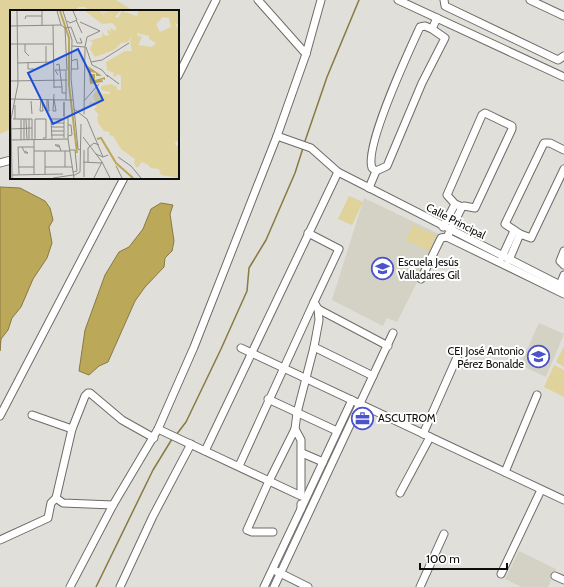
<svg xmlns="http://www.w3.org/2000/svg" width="564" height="587" font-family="Cabin,sans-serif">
<rect width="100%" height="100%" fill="#e0dfd9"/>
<g fill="#d4d1c5">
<path d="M 364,198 L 441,235 L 397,322 L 387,318 L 383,326 L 332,300 Z"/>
<path d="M 539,323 L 564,334 L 546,377 L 520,365 Z"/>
<path d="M 519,551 L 556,569 L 548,587 L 522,587 L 505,579 Z"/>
</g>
<g fill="#e0d29b">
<path d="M 0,0 L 116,0 L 133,11 L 89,11 L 85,7 L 79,7 L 74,11 L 11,11 L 11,129 L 0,134 Z"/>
<path d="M 349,196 L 363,202 L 352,225 L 338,219 Z"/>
<path d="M 413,225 L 436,235 L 429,251 L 406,240 Z"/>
<path d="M 564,346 L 564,367 L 556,362 Z"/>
<path d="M 554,365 L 564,370 L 564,397 L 544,387 Z"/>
</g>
<g fill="#bca859" stroke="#887a42">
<path d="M 0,187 L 20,188 L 45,201 L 50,208 L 53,220 L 49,227 L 52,243 L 47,258 L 33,279 L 21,307 L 12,318 L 8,330 L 1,339 L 0,351 Z"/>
<path d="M 161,203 L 173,205 L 170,214 L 174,241 L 172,251 L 165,258 L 164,267 L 145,287 L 135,301 L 108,362 L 99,366 L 89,375 L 79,371 L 85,330 L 105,275 L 119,252 L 129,247 L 143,229 L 151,209 Z"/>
</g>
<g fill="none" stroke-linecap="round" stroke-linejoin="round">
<g stroke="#887a42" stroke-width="1.5">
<path d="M 304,144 L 327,77 L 359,0"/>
<path d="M 176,435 L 186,422 L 221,349 L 247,291 L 249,268 L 266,240 L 295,173 L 303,148"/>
<path d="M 96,587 L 153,470 L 172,439"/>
</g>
<defs>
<g id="minor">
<path d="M 258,0 L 306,54"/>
<path d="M 398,0 L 564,77"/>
<path d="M 444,0 L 445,6 L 558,60 L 564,56"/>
<path d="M 530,0 L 564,16"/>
<path d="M 432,29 L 445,38 L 422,83 L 387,166 L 376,171 L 372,168 C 364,147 409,51 420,27 L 425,26 L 432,29 L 437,18"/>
<path d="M 178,76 L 216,0"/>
<path d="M 485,113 L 512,126 L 512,129 L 475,208 L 464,206 L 462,207 L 455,204 L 447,195 L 482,115 Z"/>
<path d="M 564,150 L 550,143 L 544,143 L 505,224 L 520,234 L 531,238 L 564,169"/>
<path d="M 0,163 L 11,160"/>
<path d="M 338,172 L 564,287"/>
<path d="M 369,188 L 376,171"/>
<path d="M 443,227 L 455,204"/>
<path d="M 308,233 L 339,249 L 314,302 L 318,309 L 388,346"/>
<path d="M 447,237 L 564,294"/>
<path d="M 564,251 L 560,261 L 564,265"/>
<path d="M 502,257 L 514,231"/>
<path d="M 509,260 L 520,234"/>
<path d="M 421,279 L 441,238 L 447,237 L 462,207"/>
<path d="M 560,285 L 564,275"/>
<path d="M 314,347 L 373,376"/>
<path d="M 241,348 L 564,500"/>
<path d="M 268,399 L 337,431"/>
<path d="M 32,415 L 72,429"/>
<path d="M 0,416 L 124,178"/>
<path d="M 158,429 L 301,496 L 301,440 L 295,429"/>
<path d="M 423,434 L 458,355"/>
<path d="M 205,451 L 338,172 L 311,148 L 277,136"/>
<path d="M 302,453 L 323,462"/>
<path d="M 239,466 L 314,302"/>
<path d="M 505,472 L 537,395"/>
<path d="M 400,493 L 430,437"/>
<path d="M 113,505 L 63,503 L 56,498 L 72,429 L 85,396 L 88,393 L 90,393 L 122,420 L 154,438"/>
<path d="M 301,509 L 352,400"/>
<path d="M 273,532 L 252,532 L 247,530 L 269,481 L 295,429 L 297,413 L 314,347 L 319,320 L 318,309"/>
<path d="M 0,540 L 48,518 L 51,503 L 56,498"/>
<path d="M 276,571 L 308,587"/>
<path d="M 501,574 L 541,490"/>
<path d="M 555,576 L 564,580"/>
<path d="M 70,587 L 113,505 L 158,429 L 194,347 L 277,136 L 306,54 L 321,0"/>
<path d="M 120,587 L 153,516 L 191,444"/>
<path d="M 264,587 L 301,509 L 301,504"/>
<path d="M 274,587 L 393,333"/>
<path d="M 420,587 L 444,534"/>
</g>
</defs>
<use href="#minor" stroke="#6e6c68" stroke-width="9"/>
<use href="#minor" stroke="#fff" stroke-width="7"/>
</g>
<defs>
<symbol id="school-ring" viewBox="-11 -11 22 22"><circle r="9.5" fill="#fff" stroke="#4c53c9" stroke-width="1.5"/><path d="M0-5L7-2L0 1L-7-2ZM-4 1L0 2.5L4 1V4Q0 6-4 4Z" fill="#4c53c9"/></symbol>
<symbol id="office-ring" viewBox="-11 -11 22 22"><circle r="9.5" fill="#fff" stroke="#4c53c9" stroke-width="1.5"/><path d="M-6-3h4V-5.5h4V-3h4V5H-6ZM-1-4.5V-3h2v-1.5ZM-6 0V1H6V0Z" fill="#4c53c9"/></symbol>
</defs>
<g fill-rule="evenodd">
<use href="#school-ring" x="370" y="256" width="25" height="25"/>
<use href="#school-ring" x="526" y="344" width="25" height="25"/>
<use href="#office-ring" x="350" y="406" width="25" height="25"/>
</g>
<g text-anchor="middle" stroke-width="4" stroke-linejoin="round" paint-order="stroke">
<g font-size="11" fill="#0d0d0b" stroke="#fff">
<text transform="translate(456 221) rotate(27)" y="4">Calle Principal</text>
</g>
<g font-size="11" fill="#0d0d0b" stroke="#fff" text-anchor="start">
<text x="398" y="266">Escuela Jesús<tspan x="398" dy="13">Valladares Gil</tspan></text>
<text x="524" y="355" text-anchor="end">CEI José Antonio<tspan x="524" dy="13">Pérez Bonalde</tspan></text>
<text x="378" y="422">ASCUTROM</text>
</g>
</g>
<g transform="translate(10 10)">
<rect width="169" height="169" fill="#e0dfd9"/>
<path d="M 75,1 L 90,1 L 95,7 L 92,1 L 97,3 L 96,1 L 110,1 L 105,7 L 108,8 L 112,1 L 127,6 L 128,1 L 169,1 L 169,15 L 165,13 L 169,21 L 169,130 L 165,133 L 166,136 L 169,135 L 169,168 L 151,165 L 149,159 L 141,158 L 137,154 L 132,152 L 127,158 L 124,153 L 125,149 L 111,139 L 103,126 L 99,125 L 100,122 L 94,121 L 88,113 L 87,107 L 89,105 L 84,99 L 87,96 L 80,95 L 79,92 L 86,93 L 83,86 L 88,78 L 92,84 L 100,84 L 100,82 L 91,80 L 91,76 L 101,74 L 107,77 L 107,80 L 111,80 L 111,66 L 108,64 L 105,67 L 103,66 L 104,63 L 97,60 L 96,52 L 115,41 L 122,41 L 120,32 L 122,25 L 118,32 L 111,33 L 104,40 L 85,47 L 80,39 L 83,32 L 79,31 L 92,27 L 92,24 L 94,22 L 93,25 L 99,26 L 97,19 L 101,22 L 100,18 L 106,21 L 106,17 L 102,13 L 92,14 ZM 153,7 L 159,8 L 161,17 L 150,22 L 146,14 ZM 127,23 L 139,26 L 139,29 L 146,33 L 142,37 L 128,35 L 132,27 L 128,26 Z" fill="#e0d29b" fill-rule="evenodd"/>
<path d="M 78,56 L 92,66 L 86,66 L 86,63 L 80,62 L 80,64 L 85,64 L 85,70 L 95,67 L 95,70 L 92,69 L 93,72 L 80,74 Z" fill="#bca859"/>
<path fill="none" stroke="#bca859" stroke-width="2" d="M 50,1 L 59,28 L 59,75 L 67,143M 87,129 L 91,128 L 106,153 L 123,168"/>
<path fill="none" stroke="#8c8b87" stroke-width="1" d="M 32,1 L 32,16M 47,1 L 51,15M 53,1 L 62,30 L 61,68 L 68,139 L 70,140M 15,9 L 16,6 L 32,6M 66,10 L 72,23M 57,11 L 60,13 L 67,10 L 63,1M 43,15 L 44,78M 0,16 L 51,15 L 55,18 L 61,17 L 67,33 L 72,33 L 70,28M 55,18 L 57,60M 0,34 L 43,34M 15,34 L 15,42 L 19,46M 36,36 L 36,52M 62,36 L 75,37 L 77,27 L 90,21 L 70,12M 76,37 L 82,55 L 92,60 L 98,67M 18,52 L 18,59 L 24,59M 81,52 L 92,50 L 119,33M 7,53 L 44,52M 46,55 L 49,54 L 52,77M 61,59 L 68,59 L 67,49 L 61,51M 56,60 L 56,90 L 63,90M 48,65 L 45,60 L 56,60M 97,65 L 109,74M 0,71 L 57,70M 44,77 L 52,77 L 52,83 L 56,83M 44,84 L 43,101 L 46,101 L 44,89M 0,89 L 56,90M 31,89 L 30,101 L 33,101 L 32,89M 37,89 L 37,101 L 39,101 L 38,89M 21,91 L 22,104M 74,91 L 89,74M 54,92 L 54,106M 54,92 L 54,107M 64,99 L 77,109 L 93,147M 74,104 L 75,37M 58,107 L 58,129M 3,109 L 22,109 L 22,130M 5,109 L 5,95M 11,109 L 11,130M 14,109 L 14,130M 16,109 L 17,130M 19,109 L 19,130M 41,113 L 54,113M 58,115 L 61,115 L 62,125 L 58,126M 41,117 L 54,117M 0,119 L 22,118M 41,121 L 54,121M 41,125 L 54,125M 73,127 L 92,152 L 84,168M 24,129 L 24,164M 25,129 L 25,109 L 36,109 L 36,128 L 33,128M 42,129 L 41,109 L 54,109 L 54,128M 0,130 L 58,129 L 64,168M 8,137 L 9,164M 8,137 L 24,137M 12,137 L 15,143 L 18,143 L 15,141M 49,137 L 45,135 L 49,135 L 51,141M 60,140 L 65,140 L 67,161 L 63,162M 24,141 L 60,141M 35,141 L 35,164M 55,141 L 55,157M 86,144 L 93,147 L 98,145M 108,147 L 121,156 L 131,168M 73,152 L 91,153M 78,152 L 78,138 L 84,133 L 89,135M 92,152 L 100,168M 106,156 L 112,168M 8,157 L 24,157M 35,157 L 62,157M 2,165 L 53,164M 63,166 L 70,162 L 71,114M 74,167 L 74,140M 2,168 L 1,109 L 8,74 L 7,1M 43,168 L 63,165"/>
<path fill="#1d4ed8" fill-opacity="0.15" stroke="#1d4ed8" stroke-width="2" d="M 68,39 L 93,90 L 43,114 L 18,63 Z"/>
<rect width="169" height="169" fill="none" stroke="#0d0d0b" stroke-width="2"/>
</g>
<path d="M420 563v6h87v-6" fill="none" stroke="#0d0d0b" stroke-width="2"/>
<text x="426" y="563" font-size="12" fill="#0d0d0b" stroke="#ffffff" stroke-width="3" paint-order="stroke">100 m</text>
</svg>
